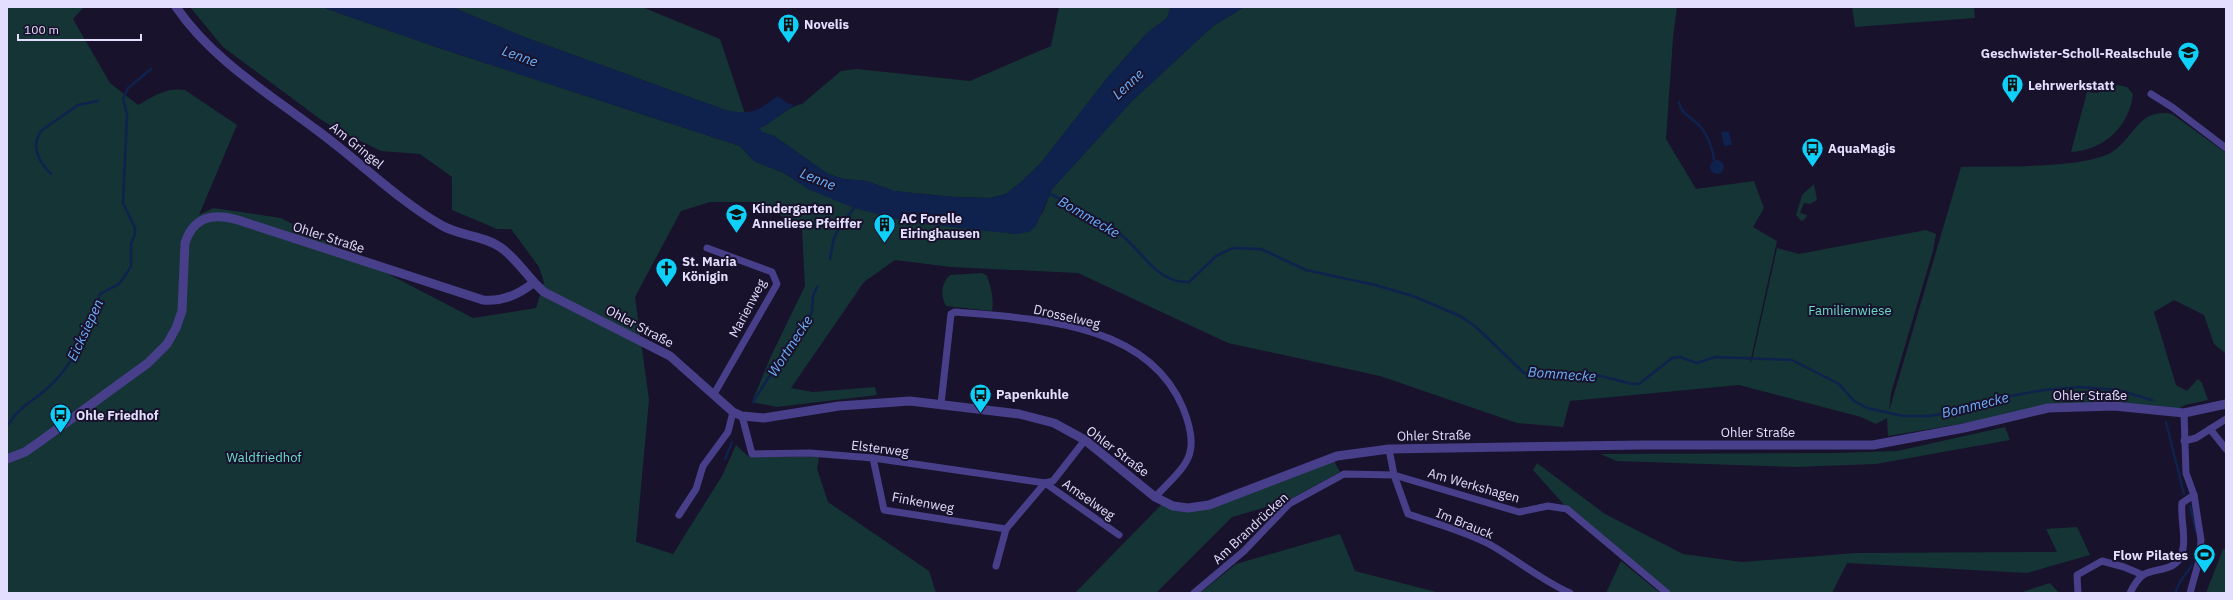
<svg xmlns="http://www.w3.org/2000/svg" width="2233" height="600" font-family="'IBM Plex Sans',sans-serif">
<rect width="100%" height="100%" fill="#18122c"/>
<g fill="#153435">
<path d="M 7,7 L 84,7 L 73,19 L 110,83 L 138,105 C 154,96 166,87 185,90 L 237,125 L 199,215 L 213,208 L 281,218 L 473,318 L 536,308 L 544,282 L 539,267 L 511,229 L 497,229 L 452,210 L 452,177 L 420,154 L 381,151 L 336,129 L 320,119 L 223,47 L 190,7 L 322,7 L 439,48 L 740,146 L 754,161 L 784,173 L 810,190 L 910,222 L 1016,234 L 1042,214 L 1052,189 L 1132,101 L 1213,26 L 1244,7 L 1677,7 L 1673,38 L 1666,139 L 1696,189 L 1754,181 L 1764,208 L 1753,227 L 1777,241 L 1750,363 L 1752,360 L 1777,248 L 1799,254 L 1926,230 L 1936,234 L 1933,251 L 1891,393 L 1889,411 L 1961,167 C 1996,166 2085,169 2112,152 C 2135,137 2139,107 2172,114 L 2226,153 L 2226,354 L 2214,344 L 2204,315 L 2174,300 L 2154,312 L 2176,385 L 2187,391 L 2198,379 L 2202,383 L 2208,400 L 2185,405 L 2171,413 L 2068,406 L 1888,436 L 1887,418 L 1876,424 L 1861,417 L 1739,385 L 1570,401 L 1563,427 L 1517,423 L 1380,376 L 1228,343 L 1078,273 L 951,267 L 895,260 L 864,282 L 791,388 L 813,392 L 875,387 L 877,395 L 777,407 L 752,402 L 771,356 L 805,286 L 802,230 L 760,202 L 710,202 L 681,211 L 635,297 L 649,400 L 636,542 L 673,554 L 722,476 L 736,445 L 749,457 L 819,457 L 817,469 L 828,502 L 929,571 L 936,593 L 7,593 Z"/>
<path d="M 452,7 L 642,7 L 720,39 L 745,114 L 725,110 L 524,37 Z"/>
<path d="M 1059,7 L 1171,7 L 1167,18 L 1147,33 L 1108,77 L 1040,164 L 1020,183 L 1006,194 L 990,198 L 954,197 L 894,191 L 867,181 L 844,179 L 828,174 L 774,136 L 762,132 L 758,127 C 775,123 785,107 802,104 L 841,71 L 857,69 L 970,81 L 1051,46 Z"/>
<path d="M 1852,7 L 1974,7 L 1975,18 L 1855,27 Z"/>
<path d="M 2118,85 L 2127,87 L 2133,94 C 2129,127 2104,150 2071,152 L 2087,92 L 2097,93 Z"/>
<path d="M 1814,184 L 1817,200 L 1810,204 L 1804,203 L 1800,213 L 1807,215 L 1805,219 L 1801,221 L 1796,215 L 1802,195 Z"/>
<path d="M 982,273 L 987,276 C 991,288 994,299 992,311 L 946,306 C 940,295 941,283 950,275 Z"/>
<path d="M 2005,427 L 2010,440 L 1876,464 L 1795,467 L 1617,461 L 1600,454 L 1835,453 L 1897,451 Z"/>
<path d="M 1334,461 L 1340,472 L 1287,501 L 1232,517 L 1156,593 L 1075,593 L 1161,505 L 1174,510 L 1188,512 Z"/>
<path d="M 1537,463 L 1605,514 L 1683,554 L 1742,562 L 1856,553 L 2057,552 L 2046,529 L 2077,527 L 2090,555 L 2027,573 L 1847,563 L 1832,593 L 1672,593 L 1566,507 L 1533,470 Z"/>
<path d="M 1340,534 L 1355,571 L 1440,593 L 1200,593 L 1236,564 Z"/>
<path d="M 2223,549 L 2226,549 L 2226,593 L 2206,593 Z"/>
<path d="M 1621,561 L 1660,593 L 1606,593 Z"/>
<path d="M 2050,583 L 2059,593 L 2022,593 L 2022,592 Z"/>
</g>
<g fill="#0f224e">
<path d="M 322,7 L 452,7 L 524,37 L 725,110 C 752,115 756,112 778,96 L 787,103 L 794,105 L 765,126 L 759,128 L 762,132 L 774,136 L 828,174 L 844,179 L 867,181 L 894,191 L 953,197 L 990,198 L 1006,194 L 1020,183 L 1040,164 L 1108,77 L 1147,33 L 1167,18 L 1171,7 L 1244,7 L 1213,26 L 1132,101 L 1052,189 L 1036,226 L 1029,232 L 1016,234 L 909,222 L 854,208 L 810,190 L 784,173 L 754,161 L 740,146 L 439,48 Z"/>
<path d="M 1729,131 L 1732,145 L 1724,146 L 1721,132 Z"/>
<circle cx="1717" cy="167" r="7"/>
</g>
<g fill="none" stroke-linecap="round" stroke-linejoin="round">
<g stroke="#0f224e" stroke-width="2.5">
<path d="M 1679,102 C 1681,114 1691,117 1699,125 C 1707,134 1713,148 1714,160"/>
<path d="M 51,174 C 39,162 30,147 41,131 L 78,105 L 98,101"/>
<path d="M 1046,192 C 1067,202 1087,212 1106,224 C 1112,229 1120,233 1126,239 C 1145,256 1160,284 1189,282 L 1216,256 L 1233,248 L 1261,249 L 1306,270 L 1375,285 L 1413,296 L 1460,316 L 1475,326 L 1524,373 L 1551,376 L 1593,374 L 1632,384 L 1639,384 L 1672,358 L 1680,357 L 1697,363 L 1715,357 L 1792,360 L 1839,384 L 1854,401 L 1867,408 L 1903,416 L 1929,416 L 1962,411 L 2005,397 L 2044,390 L 2080,387 L 2118,390 L 2152,400"/>
<path d="M 830,259 L 834,238 L 838,230 L 856,205"/>
<path d="M 753,402 L 783,355 L 792,347 L 812,312 L 813,296 L 817,287"/>
<path d="M 2166,422 L 2184,494"/>
<path d="M 7,426 C 22,403 35,401 52,384 C 77,359 90,327 100,294 L 119,284 L 127,273 L 131,266 L 131,244 L 135,234 L 135,228 L 123,203 L 127,114 L 123,99 L 128,88 L 151,69"/>
<path d="M 725,459 L 732,442"/>
<path d="M 2190,506 L 2196,531"/>
<path d="M 2175,593 L 2180,582 L 2192,565"/>
</g>
<g stroke="#473f89" stroke-width="7">
<path d="M 2151,94 L 2172,107 L 2226,148"/>
<path d="M 707,248 L 772,272 L 777,284 L 714,394"/>
<path d="M 941,404 L 951,314 L 955,312 C 1034,319 1147,321 1183,408 C 1202,455 1187,464 1155,497"/>
<path d="M 2184,413 L 2186,473 L 2194,495 L 2201,540 L 2200,557 L 2190,593"/>
<path d="M 742,416 L 752,454 L 810,453 L 873,458 L 1045,483 L 1119,535"/>
<path d="M 2210,429 L 2226,449"/>
<path d="M 2184,441 L 2196,438 L 2226,419"/>
<path d="M 1389,449 L 1394,475 L 1408,514 C 1434,523 1464,531 1489,544 C 1516,559 1541,580 1570,593"/>
<path d="M 873,458 L 884,510 L 1006,529"/>
<path d="M 679,515 L 696,489 L 703,466 L 728,432 L 733,412"/>
<path d="M 996,566 L 1006,529 L 1045,483 L 1053,481 L 1085,440"/>
<path d="M 1194,593 L 1244,551 L 1289,504 L 1344,474 L 1394,475 L 1519,512 L 1548,506 L 1567,509 L 1667,593"/>
<path d="M 2078,593 L 2077,575 L 2102,561 L 2124,567 L 2143,575"/>
<path d="M 2130,593 C 2133,587 2137,579 2143,575 C 2155,567 2176,573 2182,553 C 2187,537 2180,520 2182,503 L 2194,495"/>
</g>
<g stroke="#473f89" stroke-width="9">
<path d="M 176,7 C 212,59 265,91 314,128 C 357,159 395,198 441,225 C 459,236 483,235 500,247 C 518,259 528,279 544,292 L 670,356 L 733,412 L 742,416 L 764,418 L 839,406 L 910,401 L 1019,414 L 1054,423 L 1085,440 L 1155,497 L 1173,506 L 1188,508 L 1209,505 L 1337,456 L 1389,449 L 1642,445 L 1873,445 L 1964,428 L 2048,408 L 2114,406 L 2184,413 L 2226,404"/>
<path d="M 7,459 L 25,452 L 38,443 L 148,363 L 167,344 L 176,328 L 182,311 L 185,243 C 194,216 213,213 238,220 L 483,300 C 502,302 518,295 533,283"/>
</g>
</g>
<defs>
<symbol id="building-pin" viewBox="-11 -11 22 30"><path d="M0 17L-7.5 6A9.5 9.5 0 1 1 7.5 6Z" fill="#0fd0f9" stroke="#18122c"/><path d="M-4-6H4V6H1V3H-1V6H-4ZM-2.5-4.3h1.7v1.8h-1.7ZM.8-4.3h1.7v1.8H.8ZM-2.5-1h1.7V.8h-1.7ZM.8-1h1.7V.8H.8Z" fill="#111"/></symbol>
<symbol id="school-pin" viewBox="-11 -11 22 30"><path d="M0 17L-7.5 6A9.5 9.5 0 1 1 7.5 6Z" fill="#0fd0f9" stroke="#18122c"/><path d="M0-5L7-2L0 1L-7-2ZM-4 1L0 2.5L4 1V4Q0 6-4 4Z" fill="#111"/></symbol>
<symbol id="bus-pin" viewBox="-11 -11 22 30"><path d="M0 17L-7.5 6A9.5 9.5 0 1 1 7.5 6Z" fill="#0fd0f9" stroke="#18122c"/><path d="M-5-6H5V4H4V6H2V4H-2V6H-4V4H-5ZM-3.5-4V0h7V-4ZM-3.5 1.2v1.5H-2V1.2ZM2 1.2v1.5H3.5V1.2Z" fill="#111"/></symbol>
<symbol id="church-pin" viewBox="-11 -11 22 30"><path d="M0 17L-7.5 6A9.5 9.5 0 1 1 7.5 6Z" fill="#0fd0f9" stroke="#18122c"/><path d="M-1.2-6h2.4v3.5h3.3v2.4h-3.3V6h-2.4V-.1h-3.3v-2.4h3.3Z" fill="#111"/></symbol>
<symbol id="stadium-pin" viewBox="-11 -11 22 30"><path d="M0 17L-7.5 6A9.5 9.5 0 1 1 7.5 6Z" fill="#0fd0f9" stroke="#18122c"/><path d="M0-5a6.5 5 0 1 0 0 10a6.5 5 0 1 0 0-10ZM-3.5-1.8h7v3.6h-7Z" fill="#111"/></symbol>
</defs>
<g fill-rule="evenodd">
<use href="#building-pin" x="776" y="12" width="25" height="34"/>
<use href="#school-pin" x="2176" y="40" width="25" height="34"/>
<use href="#building-pin" x="2000" y="72" width="25" height="34"/>
<use href="#bus-pin" x="1800" y="136" width="25" height="34"/>
<use href="#school-pin" x="724" y="202" width="25" height="34"/>
<use href="#building-pin" x="872" y="212" width="25" height="34"/>
<use href="#church-pin" x="654" y="256" width="25" height="34"/>
<use href="#bus-pin" x="968" y="382" width="25" height="34"/>
<use href="#bus-pin" x="48" y="402" width="25" height="34"/>
<use href="#stadium-pin" x="2192" y="542" width="25" height="34"/>
</g>
<g text-anchor="middle" stroke-width="4" stroke-linejoin="round" paint-order="stroke">
<g font-size="13" font-weight="bold" fill="#e4defe" stroke="#18122c" text-anchor="start">
<text x="804" y="29">Novelis</text>
<text x="2172" y="58" text-anchor="end">Geschwister-Scholl-Realschule</text>
<text x="2028" y="90">Lehrwerkstatt</text>
<text x="1828" y="153">AquaMagis</text>
<text x="752" y="213">Kindergarten<tspan x="752" dy="15">Anneliese Pfeiffer</tspan></text>
<text x="900" y="223">AC Forelle<tspan x="900" dy="15">Eiringhausen</tspan></text>
<text x="682" y="266">St. Maria<tspan x="682" dy="15">Königin</tspan></text>
<text x="996" y="399">Papenkuhle</text>
<text x="76" y="420">Ohle Friedhof</text>
<text x="2188" y="560" text-anchor="end">Flow Pilates</text>
</g>
<g font-size="13" fill="#e4defe" stroke="#18122c">
<text transform="translate(357 145) rotate(39)" y="5">Am Gringel</text>
<text transform="translate(329 237) rotate(18)" y="5">Ohler Straße</text>
<text transform="translate(747 308) rotate(-62)" y="5">Marienweg</text>
<text transform="translate(1067 316) rotate(13)" y="5">Drosselweg</text>
<text transform="translate(640 326) rotate(28)" y="5">Ohler Straße</text>
<text x="2090" y="400">Ohler Straße</text>
<text x="1758" y="437">Ohler Straße</text>
<text transform="translate(1434 435) rotate(-1)" y="5">Ohler Straße</text>
<text transform="translate(880 448) rotate(7)" y="5">Elsterweg</text>
<text transform="translate(1118 451) rotate(37)" y="5">Ohler Straße</text>
<text transform="translate(1474 485) rotate(16)" y="5">Am Werkshagen</text>
<text transform="translate(1089 499) rotate(35)" y="5">Amselweg</text>
<text transform="translate(923 502) rotate(11)" y="5">Finkenweg</text>
<text transform="translate(1465 523) rotate(22)" y="5">Im Brauck</text>
<text transform="translate(1250 528) rotate(-43)" y="5">Am Brandrücken</text>
</g>
<g font-size="13" fill="#69deca" stroke="#18122c">
<text x="1850" y="315">Familienwiese</text>
<text x="264" y="462">Waldfriedhof</text>
</g>
<g font-size="14" font-style="italic" fill="#6eb0fb" stroke="#18122c">
<text transform="translate(520 56) rotate(20)" y="5">Lenne</text>
<text transform="translate(1128 84) rotate(-43)" y="5">Lenne</text>
<text transform="translate(818 179) rotate(22)" y="5">Lenne</text>
<text transform="translate(1089 217) rotate(30)" y="5">Bommecke</text>
<text transform="translate(85 330) rotate(-65)" y="5">Eicksiepen</text>
<text transform="translate(790 346) rotate(-57)" y="5">Wortmecke</text>
<text transform="translate(1562 374) rotate(4)" y="5">Bommecke</text>
<text transform="translate(1975 405) rotate(-14)" y="5">Bommecke</text>
</g>
</g>
<rect width="2233" height="600" fill="none" stroke="#e4defe" stroke-width="16"/>
<path d="M18 34v6h123v-6" fill="none" stroke="#e4defe" stroke-width="2"/>
<text x="24" y="34" font-size="12" fill="#e4defe" stroke="#18122c" stroke-width="3" paint-order="stroke">100 m</text>
</svg>
